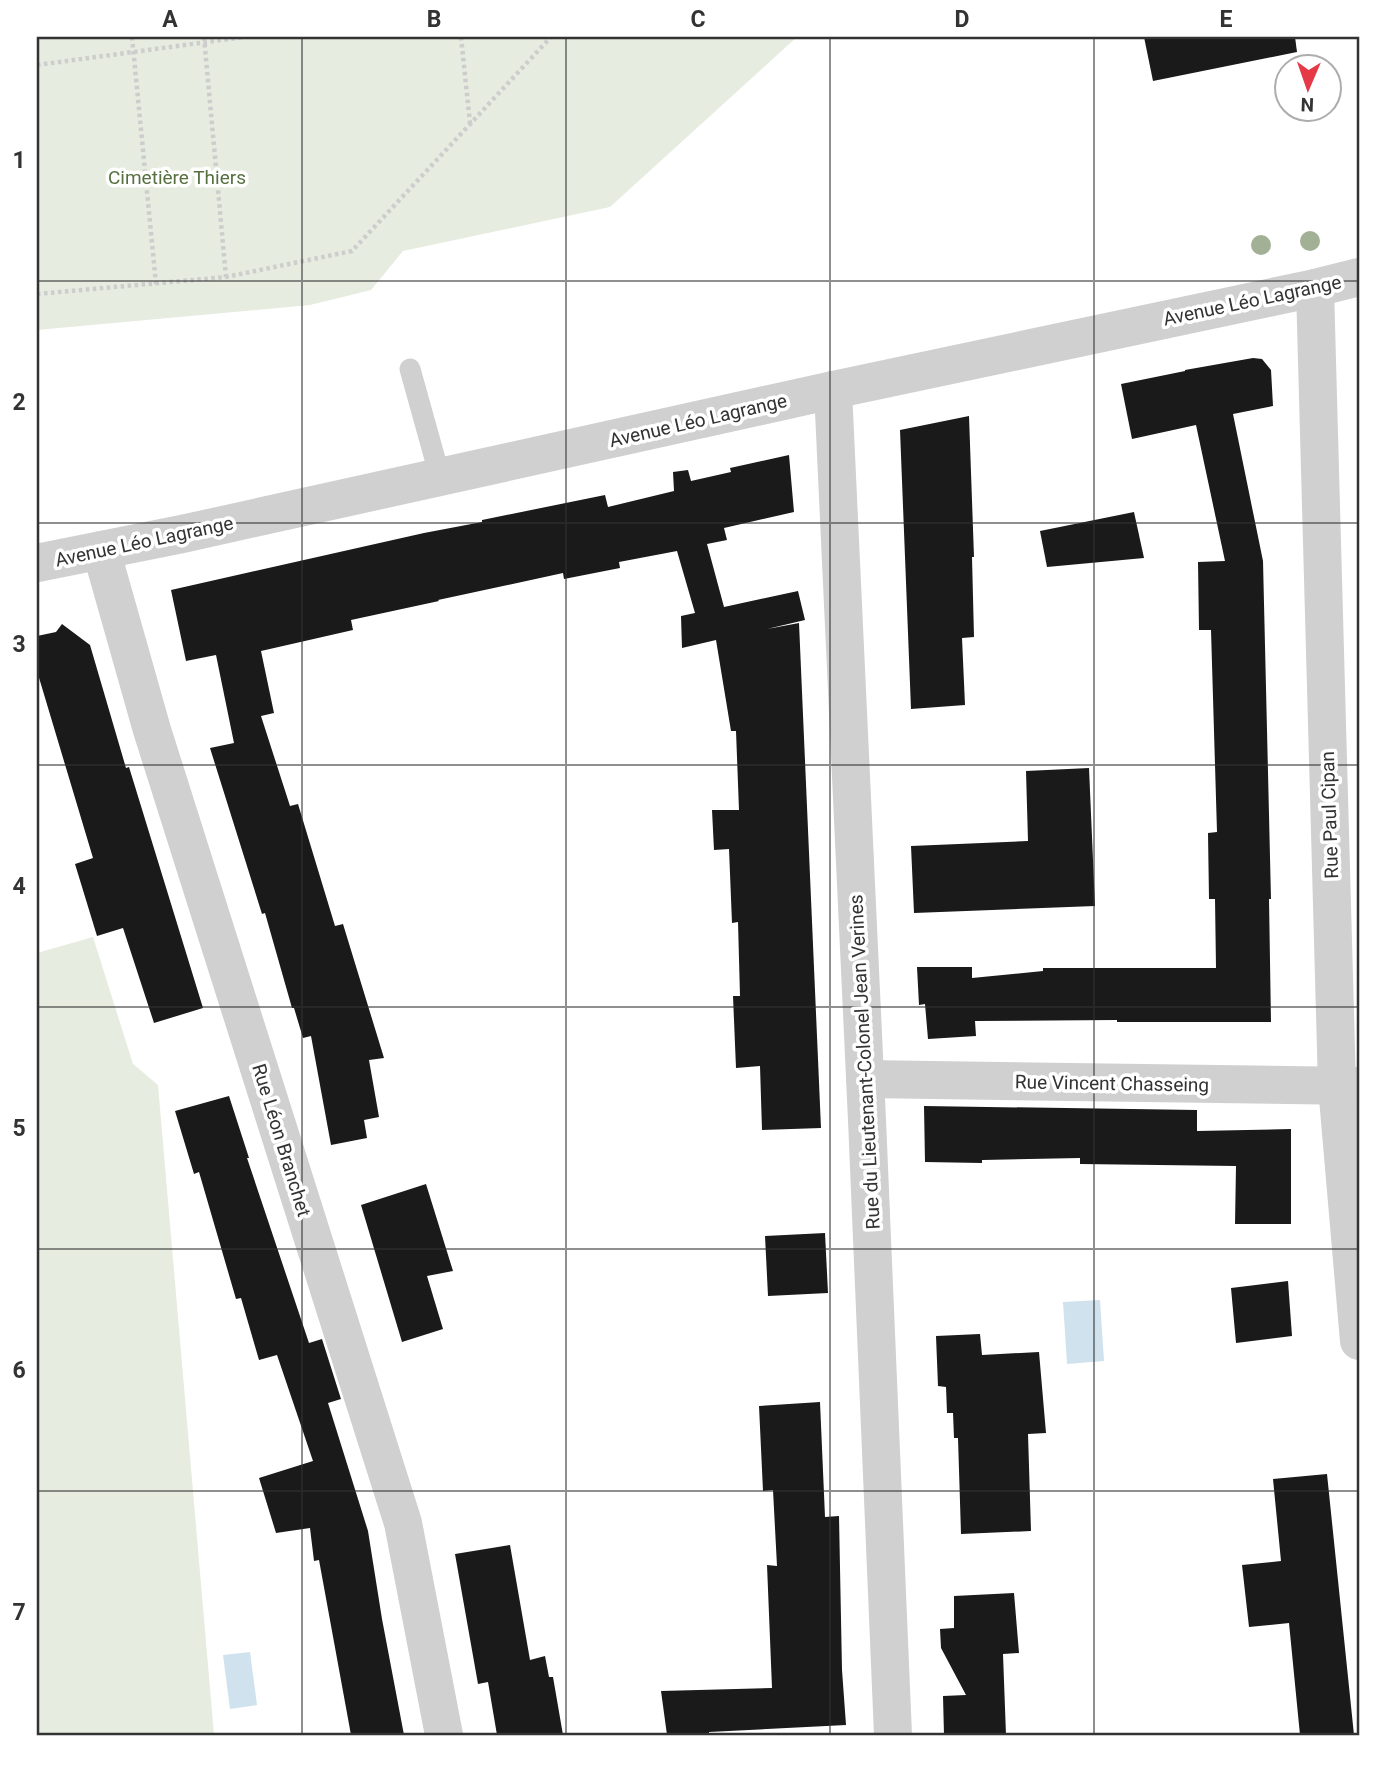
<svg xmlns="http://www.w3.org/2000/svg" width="1396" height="1772" font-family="Roboto,sans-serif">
<rect width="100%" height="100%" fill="#fff"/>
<g fill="#e6ecdf">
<path d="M 37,37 L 797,37 L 610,207 L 403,251 L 371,290 L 310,305 L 37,330 Z"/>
<path d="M 93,937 L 133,1064 L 158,1085 L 214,1735 L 37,1735 L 37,953 Z"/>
</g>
<g fill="#cfe2ee">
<path d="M 1100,1300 L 1104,1361 L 1067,1364 L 1063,1302 Z"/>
<path d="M 250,1652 L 257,1705 L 230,1709 L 223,1655 Z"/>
</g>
<g fill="#1a1a1a">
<path d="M 1144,37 L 1295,37 L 1297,52 L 1153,81 Z"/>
<path d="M 1253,358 L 1262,359 L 1271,370 L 1273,406 L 1233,414 L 1263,561 L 1271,899 L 1269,899 L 1271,1022 L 1117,1022 L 1117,1020 L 975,1021 L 976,1036 L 928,1039 L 925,1004 L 919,1005 L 917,967 L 972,967 L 972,978 L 1043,971 L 1043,968 L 1216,968 L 1215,899 L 1209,899 L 1208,833 L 1217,832 L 1211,630 L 1199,630 L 1198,562 L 1225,561 L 1196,425 L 1132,439 L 1121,384 L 1185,371 L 1185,370 Z"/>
<path d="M 969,416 L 974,557 L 972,557 L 974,637 L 962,638 L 965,705 L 911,709 L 900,430 Z"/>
<path d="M 789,455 L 794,512 L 724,528 L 727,540 L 707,544 L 724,607 L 798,591 L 805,620 L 767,629 L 799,623 L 821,1128 L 762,1130 L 760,1066 L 736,1068 L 733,996 L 740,996 L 738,922 L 732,923 L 729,849 L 714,850 L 712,810 L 739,810 L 736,731 L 731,731 L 716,640 L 682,648 L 681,616 L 695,613 L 677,551 L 619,562 L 620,568 L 564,579 L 563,573 L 438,600 L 439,601 L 351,620 L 353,630 L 261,651 L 274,713 L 261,716 L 290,806 L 298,804 L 335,926 L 343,924 L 384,1058 L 369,1060 L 379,1117 L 364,1120 L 367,1138 L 331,1145 L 311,1036 L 303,1038 L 294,1008 L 292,1008 L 265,913 L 262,914 L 210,748 L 234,743 L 216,655 L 186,661 L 171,590 L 424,533 L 482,522 L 482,520 L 605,495 L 608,507 L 674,491 L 673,472 L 688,470 L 691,481 L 731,472 L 730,468 Z"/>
<path d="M 1134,512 L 1144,558 L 1047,567 L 1040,531 Z"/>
<path d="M 62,624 L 90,645 L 126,768 L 129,767 L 203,1008 L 154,1023 L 123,928 L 97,936 L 75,864 L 93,858 L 37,671 L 37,636 L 56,632 Z"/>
<path d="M 1089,768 L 1095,906 L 914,913 L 911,846 L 1028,841 L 1026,771 Z"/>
<path d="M 229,1096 L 249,1158 L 247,1158 L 309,1343 L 322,1339 L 341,1399 L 328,1403 L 368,1531 L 382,1619 L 404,1735 L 351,1735 L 319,1560 L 314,1561 L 310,1528 L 276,1533 L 259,1478 L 313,1461 L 277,1355 L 259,1360 L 241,1298 L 236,1299 L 199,1172 L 194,1174 L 175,1111 Z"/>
<path d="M 924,1106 L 1197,1110 L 1197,1131 L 1291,1129 L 1291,1224 L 1235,1224 L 1236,1166 L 1080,1164 L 1080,1158 L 982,1160 L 982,1163 L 925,1162 Z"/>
<path d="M 426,1184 L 453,1271 L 427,1276 L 443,1329 L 402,1342 L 361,1205 Z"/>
<path d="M 825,1233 L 828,1293 L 768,1296 L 765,1236 Z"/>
<path d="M 1288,1281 L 1292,1336 L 1236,1343 L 1231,1288 Z"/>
<path d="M 980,1334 L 982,1355 L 1039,1352 L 1046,1433 L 1028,1434 L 1031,1531 L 961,1534 L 958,1438 L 954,1438 L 953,1413 L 947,1413 L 946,1387 L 938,1386 L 936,1336 Z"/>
<path d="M 820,1402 L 825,1517 L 839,1516 L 842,1670 L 846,1725 L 709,1732 L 709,1735 L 667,1735 L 661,1691 L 772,1688 L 767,1565 L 777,1566 L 773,1490 L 763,1491 L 759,1406 Z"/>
<path d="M 1327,1474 L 1354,1735 L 1300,1735 L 1289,1623 L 1249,1627 L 1242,1565 L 1281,1561 L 1273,1479 Z"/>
<path d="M 510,1545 L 530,1660 L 545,1656 L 549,1677 L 553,1677 L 563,1735 L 497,1735 L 488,1682 L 478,1684 L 455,1554 Z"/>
<path d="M 1014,1593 L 1019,1653 L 1003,1654 L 1006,1735 L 944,1735 L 943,1696 L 966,1695 L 941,1648 L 940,1629 L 954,1628 L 954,1596 Z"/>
</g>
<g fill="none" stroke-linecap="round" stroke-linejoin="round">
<g stroke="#cdcdcd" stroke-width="4.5" stroke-dasharray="3.5 3.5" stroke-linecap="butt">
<path d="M 132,37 L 156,284"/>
<path d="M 204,37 L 226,277"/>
<path d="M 461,37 L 470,123"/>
<path d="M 37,65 L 244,37"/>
<path d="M 37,294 L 226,277 L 352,251 L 551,37"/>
</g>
<path stroke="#d0d0d0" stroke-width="21" d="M 410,369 L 440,477"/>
<g stroke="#d0d0d0" stroke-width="38">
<path d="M 1315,288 L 1337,1086 L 1359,1341"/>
<path d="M 833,390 L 867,1120 L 893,1735"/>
<path d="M 101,550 L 152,730 L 403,1523 L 444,1735"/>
<path d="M 37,563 L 182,534 L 833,390 L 1315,288 L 1359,277"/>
<path d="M 865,1079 L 1359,1086"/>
</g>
</g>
<g fill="#a2b095">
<circle cx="1310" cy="241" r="10"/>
<circle cx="1261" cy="245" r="10"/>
</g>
<path fill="none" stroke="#333" stroke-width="2" stroke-opacity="0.55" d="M 302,37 L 302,1735M 566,37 L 566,1735M 830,37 L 830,1735M 1094,37 L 1094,1735M 37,281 L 1359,281M 37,523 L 1359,523M 37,765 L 1359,765M 37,1007 L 1359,1007M 37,1249 L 1359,1249M 37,1491 L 1359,1491"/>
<g text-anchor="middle" stroke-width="7" stroke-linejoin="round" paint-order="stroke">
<g font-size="19" fill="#56703f" stroke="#fff">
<text x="177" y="184">Cimetière Thiers</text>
</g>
<g font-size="19" fill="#333" stroke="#fff">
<text transform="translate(1252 300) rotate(-12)" y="7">Avenue Léo Lagrange</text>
<text transform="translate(698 420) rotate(-13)" y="7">Avenue Léo Lagrange</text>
<text transform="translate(144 541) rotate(-12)" y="7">Avenue Léo Lagrange</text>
<text transform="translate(1329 815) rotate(-92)" y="7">Rue Paul Cipan</text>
<text transform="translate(864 1062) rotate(-93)" y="7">Rue du Lieutenant-Colonel Jean Verines</text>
<text transform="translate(1112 1083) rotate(1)" y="7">Rue Vincent Chasseing</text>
<text transform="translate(282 1140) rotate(73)" y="7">Rue Léon Branchet</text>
</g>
</g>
<rect width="1396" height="1772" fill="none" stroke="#ffffff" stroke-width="77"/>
<g transform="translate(1308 88) rotate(182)"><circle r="33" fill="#ffffff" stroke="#adadad" stroke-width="2"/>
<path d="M0-5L12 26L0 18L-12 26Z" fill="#e63946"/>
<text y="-10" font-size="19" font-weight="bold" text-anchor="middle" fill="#333333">N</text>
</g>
<rect x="38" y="38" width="1320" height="1696" fill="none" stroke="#333" stroke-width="2.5"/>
<g font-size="23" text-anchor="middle" font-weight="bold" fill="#333">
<text x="170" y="27">A</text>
<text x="434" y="27">B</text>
<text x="698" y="27">C</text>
<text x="962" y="27">D</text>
<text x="1226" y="27">E</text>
<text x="19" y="168">1</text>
<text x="19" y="410">2</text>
<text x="19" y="652">3</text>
<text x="19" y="894">4</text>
<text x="19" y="1136">5</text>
<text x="19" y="1378">6</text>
<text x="19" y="1620">7</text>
</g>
</svg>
